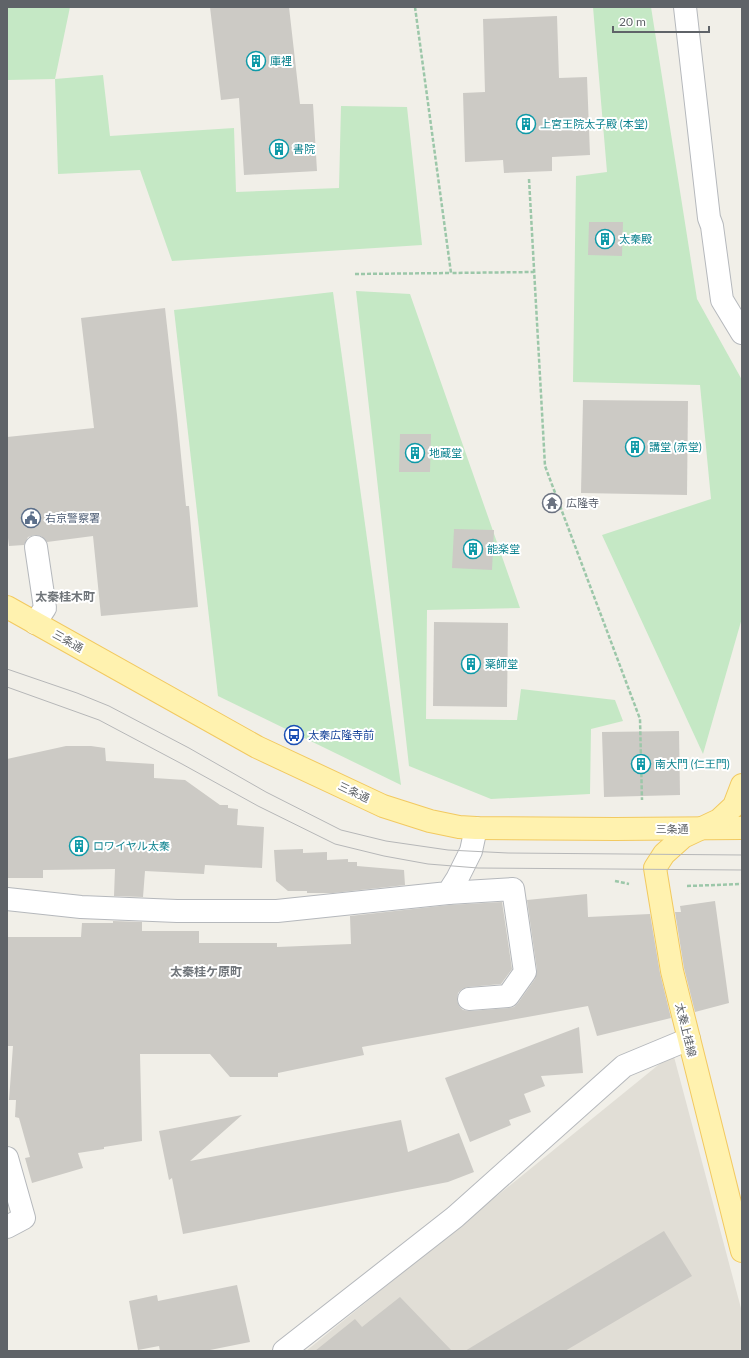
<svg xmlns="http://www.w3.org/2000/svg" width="749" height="1358" font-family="Lato,'Noto Sans JP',sans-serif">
<rect width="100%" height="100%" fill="#f1efe8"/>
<path fill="#e1ded6" d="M 673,1053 L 742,1312 L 742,1351 L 306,1351 Z"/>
<g fill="#c5e8c5">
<path d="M 7,7 L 70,7 L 55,79 L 103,75 L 110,136 L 234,128 L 236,192 L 339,188 L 341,106 L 407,107 L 422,245 L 172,261 L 140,170 L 58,174 L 55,79 L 7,80 Z"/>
<path d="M 593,7 L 651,7 L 697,299 L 742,380 L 742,618 L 703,754 L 602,535 L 711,499 L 700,385 L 573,382 L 576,176 L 607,172 Z"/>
<path d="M 356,291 L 410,294 L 520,608 L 427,610 L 426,719 L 517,720 L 521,689 L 615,700 L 623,721 L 591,729 L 590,794 L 491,799 L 409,766 Z"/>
<path d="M 333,292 L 401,785 L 218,696 L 174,310 Z"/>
</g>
<g fill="#cccac5">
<path d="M 210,7 L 289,7 L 300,104 L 313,104 L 317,171 L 244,175 L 239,98 L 221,100 Z"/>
<path d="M 557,16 L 559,78 L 587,77 L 590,155 L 552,157 L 552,171 L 504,173 L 503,160 L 465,162 L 463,93 L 485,92 L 483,19 Z"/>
<path d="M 589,222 L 623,222 L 622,256 L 588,255 Z"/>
<path d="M 165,308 L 177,415 L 186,506 L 189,506 L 198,607 L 101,616 L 93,536 L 47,542 L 41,536 L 35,535 L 28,537 L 24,545 L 9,546 L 7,530 L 7,437 L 94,428 L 81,318 Z"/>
<path d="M 583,400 L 688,401 L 687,495 L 581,493 Z"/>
<path d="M 400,434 L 431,434 L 430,472 L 399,472 Z"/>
<path d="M 454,529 L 494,530 L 492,570 L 452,568 Z"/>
<path d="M 434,622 L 508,623 L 507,707 L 433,706 Z"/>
<path d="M 679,731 L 680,795 L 604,797 L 602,732 Z"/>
<path d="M 66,746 L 91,746 L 105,748 L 106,761 L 154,764 L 154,778 L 185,780 L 220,805 L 228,805 L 228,808 L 238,809 L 237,825 L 264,827 L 262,868 L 205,865 L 204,874 L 145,871 L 143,897 L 114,896 L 115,869 L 43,870 L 43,878 L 7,878 L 7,759 Z"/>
<path d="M 303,849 L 303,853 L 327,852 L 327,860 L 348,859 L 348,862 L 357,862 L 357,866 L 404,870 L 405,885 L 333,893 L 307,893 L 307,891 L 288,891 L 276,881 L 274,850 Z"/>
<path d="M 587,894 L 588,917 L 650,914 L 660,973 L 671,1018 L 597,1036 L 588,1006 L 362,1047 L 364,1055 L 278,1073 L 278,1077 L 230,1077 L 210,1054 L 140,1054 L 142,1141 L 104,1147 L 104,1149 L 78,1153 L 83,1168 L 32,1183 L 25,1158 L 30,1157 L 19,1118 L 15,1117 L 16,1100 L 9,1100 L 13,1046 L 7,1046 L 7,937 L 81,937 L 82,923 L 113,923 L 113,921 L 142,922 L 142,931 L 199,931 L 199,943 L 277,943 L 277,947 L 351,944 L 350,916 L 449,905 L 502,902 L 512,969 L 501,984 L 468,987 L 462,989 L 458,993 L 457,1000 L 459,1006 L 463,1010 L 470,1011 L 509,1008 L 514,1007 L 518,1003 L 535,979 L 537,970 L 527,900 Z"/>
<path d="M 715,901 L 729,1003 L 695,1012 L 684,968 L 675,912 L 681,912 L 680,906 Z"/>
<path d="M 579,1027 L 583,1073 L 541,1076 L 545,1086 L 524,1094 L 531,1112 L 509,1120 L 511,1125 L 470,1142 L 445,1078 Z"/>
<path d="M 242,1115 L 190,1161 L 401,1120 L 408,1152 L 459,1133 L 474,1172 L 448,1182 L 183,1234 L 172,1178 L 169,1180 L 159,1131 Z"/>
<path d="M 664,1231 L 692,1276 L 565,1351 L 465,1351 Z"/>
<path d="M 237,1285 L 250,1342 L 205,1351 L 160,1351 L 159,1346 L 138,1350 L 129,1301 L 157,1295 L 158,1301 Z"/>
<path d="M 400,1297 L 452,1351 L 315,1351 L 355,1319 L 362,1327 Z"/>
</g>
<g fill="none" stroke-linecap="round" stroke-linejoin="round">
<defs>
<g id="minor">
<path d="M 685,7 L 709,218 L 712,226 L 722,300 L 742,333"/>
<path d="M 35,623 L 45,608 L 36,547"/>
<path d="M 448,893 L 513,889 L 525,972 L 508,996 L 469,999"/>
<path d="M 7,899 L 81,907 L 177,911 L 277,911 L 448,893 L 457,879 L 471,851 L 476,828"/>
<path d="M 7,1158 L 24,1218 L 7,1227"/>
<path d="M 284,1351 L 455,1217 L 624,1066 L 689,1039"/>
</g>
<g id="major">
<path d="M 7,607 L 257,747 L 383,806 L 430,821 L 459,827 L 476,828 L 615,829 L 742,828"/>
<path d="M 742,785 L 734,806 L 719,820 L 683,837 L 664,854 L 655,868 L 672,971 L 742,1251"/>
</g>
</defs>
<use href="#minor" stroke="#b5b8bc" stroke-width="24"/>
<use href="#major" stroke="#f2c960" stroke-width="24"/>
<g stroke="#9cc7a9" stroke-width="2.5" stroke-dasharray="4 2" stroke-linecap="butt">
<path d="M 415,7 L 451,273 L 534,272"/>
<path d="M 529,179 L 545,466 L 640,719 L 642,800"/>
<path d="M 355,274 L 451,273"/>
<path d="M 615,881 L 629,884"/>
<path d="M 687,886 L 742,884"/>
</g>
<use href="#minor" stroke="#fff" stroke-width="22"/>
<use href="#major" stroke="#fff2af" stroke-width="22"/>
<g stroke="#b6b7b8" stroke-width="1">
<path d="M 7,669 L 77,693 L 109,706 L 189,748 L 266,792 L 341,830 L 386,841 L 448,850 L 508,853 L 742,855"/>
<path d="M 7,687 L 99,720 L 182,764 L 258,806 L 335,844 L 384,856 L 428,864 L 478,868 L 742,870"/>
</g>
</g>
<defs>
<symbol id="building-ring" viewBox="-11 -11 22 22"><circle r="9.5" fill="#fff" stroke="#0f9aa8" stroke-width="1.5"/><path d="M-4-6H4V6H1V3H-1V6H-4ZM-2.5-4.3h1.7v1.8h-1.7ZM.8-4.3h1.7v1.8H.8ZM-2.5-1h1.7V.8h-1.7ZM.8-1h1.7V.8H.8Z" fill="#0f9aa8"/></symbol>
<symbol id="temple-ring" viewBox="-11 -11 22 22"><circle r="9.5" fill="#fff" stroke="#6b7280" stroke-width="1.5"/><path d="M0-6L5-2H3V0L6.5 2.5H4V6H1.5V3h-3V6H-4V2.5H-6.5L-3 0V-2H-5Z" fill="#6b7280"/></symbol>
<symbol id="civic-ring" viewBox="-11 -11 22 22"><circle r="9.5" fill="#fff" stroke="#5c6f8a" stroke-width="1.5"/><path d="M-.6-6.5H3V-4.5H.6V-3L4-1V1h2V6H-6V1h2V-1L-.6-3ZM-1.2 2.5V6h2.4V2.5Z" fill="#5c6f8a"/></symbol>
<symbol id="bus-ring" viewBox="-11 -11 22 22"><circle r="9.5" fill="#fff" stroke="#1a4fb4" stroke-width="1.5"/><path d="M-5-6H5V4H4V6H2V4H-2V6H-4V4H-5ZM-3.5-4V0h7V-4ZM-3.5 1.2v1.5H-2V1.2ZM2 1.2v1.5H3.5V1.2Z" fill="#1a4fb4"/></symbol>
</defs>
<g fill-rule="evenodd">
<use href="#building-ring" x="245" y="50" width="22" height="22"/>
<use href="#building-ring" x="515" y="113" width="22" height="22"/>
<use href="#building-ring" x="268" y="138" width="22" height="22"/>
<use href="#building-ring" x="594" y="228" width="22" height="22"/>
<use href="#building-ring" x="624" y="436" width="22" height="22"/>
<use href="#building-ring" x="404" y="442" width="22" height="22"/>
<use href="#temple-ring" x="541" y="492" width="22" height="22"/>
<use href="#civic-ring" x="20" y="507" width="22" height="22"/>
<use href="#building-ring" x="462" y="538" width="22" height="22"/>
<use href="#building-ring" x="460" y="653" width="22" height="22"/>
<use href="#bus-ring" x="283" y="724" width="22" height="22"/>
<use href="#building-ring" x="630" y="753" width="22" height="22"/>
<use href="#building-ring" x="68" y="835" width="22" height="22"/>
</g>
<g text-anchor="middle" stroke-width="4" stroke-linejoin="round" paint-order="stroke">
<g font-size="11" fill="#0d838f" stroke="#fff" text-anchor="start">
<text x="270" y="65">庫裡</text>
<text x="540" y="128">上宮王院太子殿 (本堂)</text>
<text x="293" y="153">書院</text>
<text x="619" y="243">太秦殿</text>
<text x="649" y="451">講堂 (赤堂)</text>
<text x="429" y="457">地蔵堂</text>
<text x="487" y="553">能楽堂</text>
<text x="485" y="668">薬師堂</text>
<text x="655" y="768">南大門 (仁王門)</text>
<text x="93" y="850">ロワイヤル太秦</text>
</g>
<g font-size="11" fill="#5b616d" stroke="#fff" text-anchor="start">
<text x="566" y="507">広隆寺</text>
</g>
<g font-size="11" fill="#4e5e75" stroke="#fff" text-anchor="start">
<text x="45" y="522">右京警察署</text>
</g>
<g font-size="11" fill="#5f6368" stroke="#fff">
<text transform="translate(68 641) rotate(29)" y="4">三条通</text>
<text transform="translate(354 792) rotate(25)" y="4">三条通</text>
<text x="672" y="833">三条通</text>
<text transform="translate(686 1030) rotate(76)" y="4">太秦上桂線</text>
</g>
<g font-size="11" fill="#164399" stroke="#fff" text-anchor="start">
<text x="308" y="739">太秦広隆寺前</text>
</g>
<g font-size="12" font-weight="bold" fill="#70757a" stroke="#fff">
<text x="65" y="601">太秦桂木町</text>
<text x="206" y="976">太秦桂ケ原町</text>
</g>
</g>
<rect width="749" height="1358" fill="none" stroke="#5f6368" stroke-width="16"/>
<path d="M613 26v6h96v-6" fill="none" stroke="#5f6368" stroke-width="2"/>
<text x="619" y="26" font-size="12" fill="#5f6368" stroke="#ffffff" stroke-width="3" paint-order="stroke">20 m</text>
</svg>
